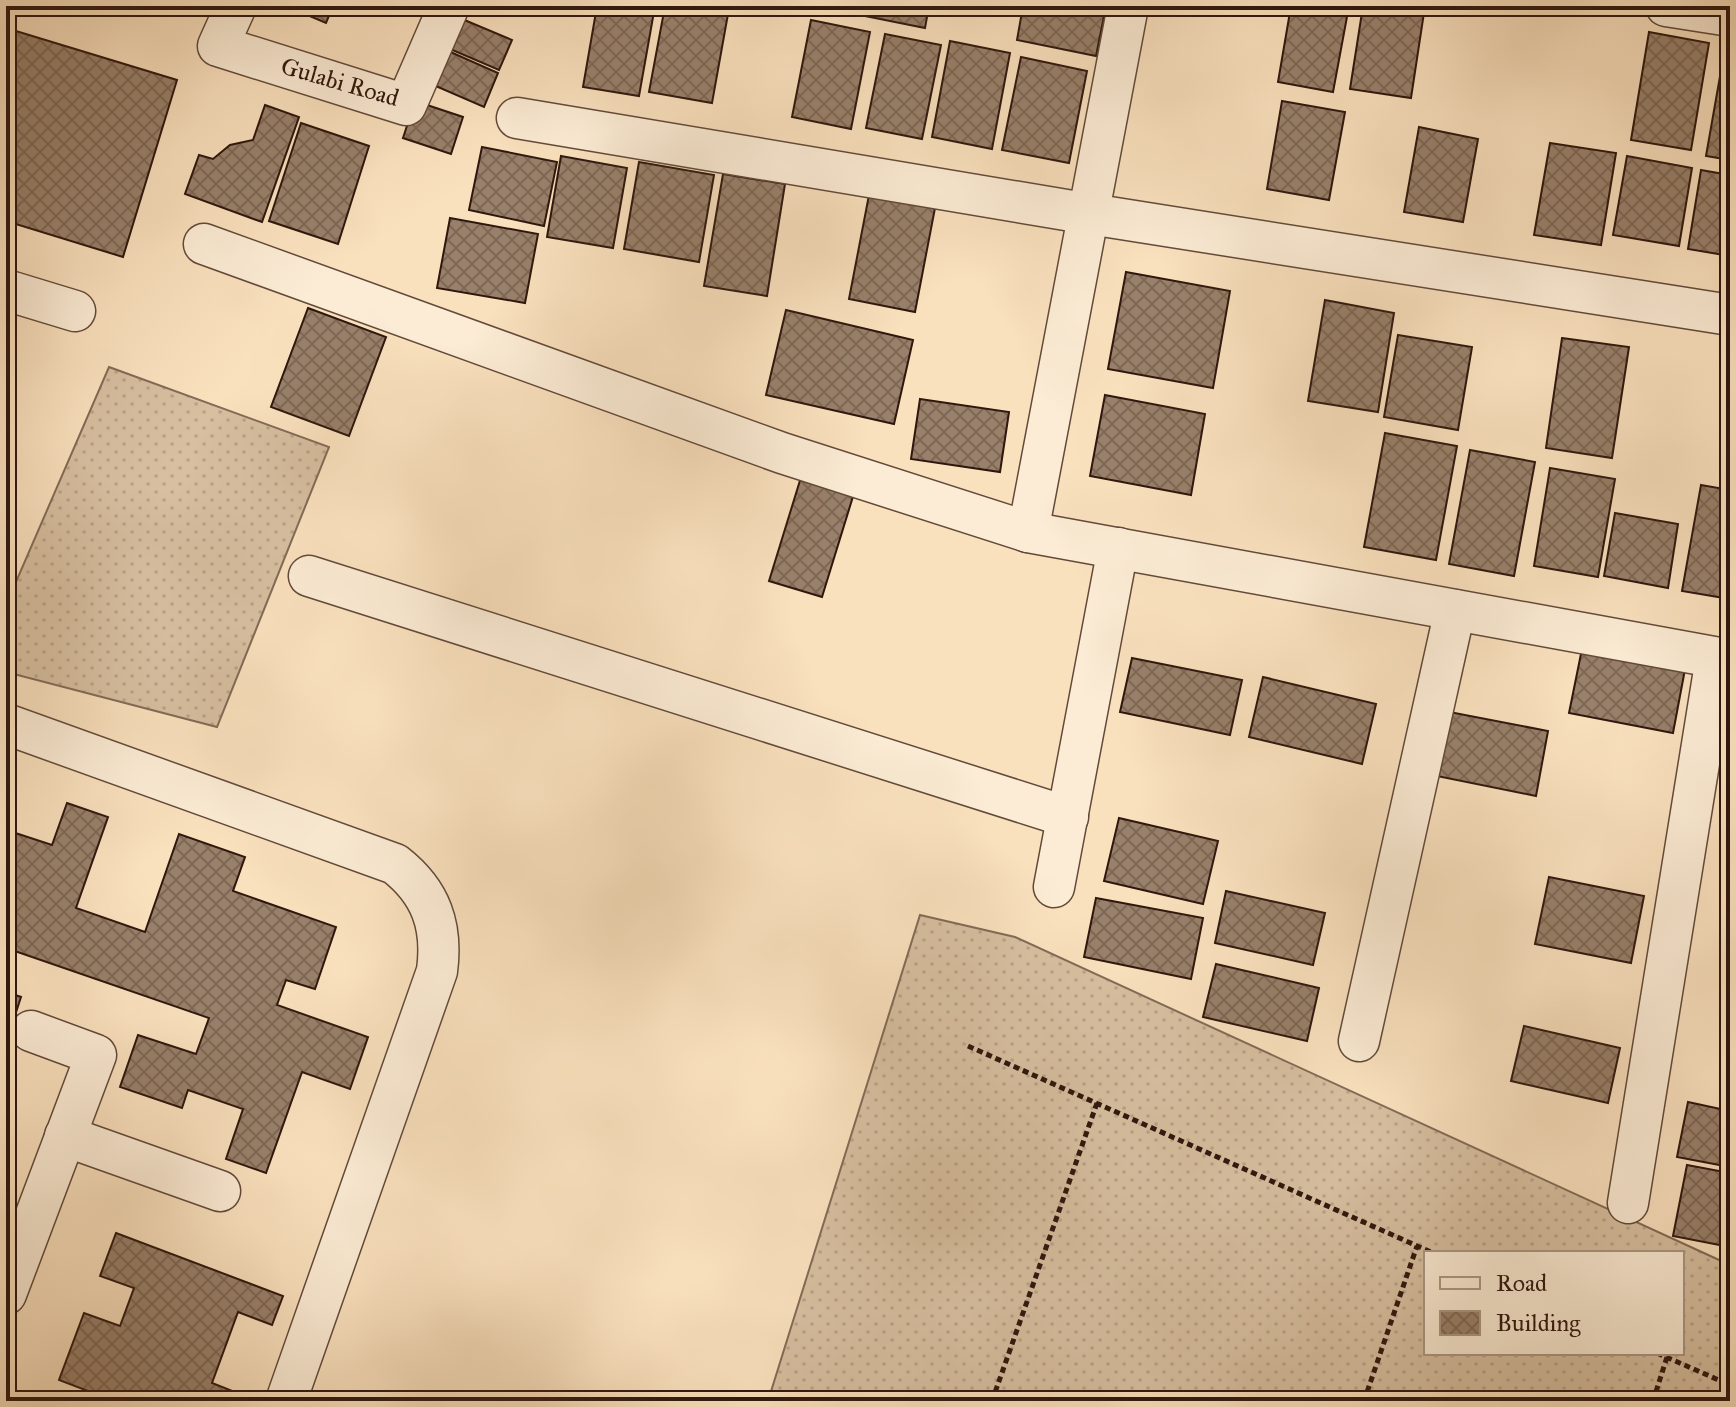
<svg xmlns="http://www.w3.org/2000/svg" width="1736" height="1407" font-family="'IM FELL Great Primer',serif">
<defs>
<pattern id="grass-dots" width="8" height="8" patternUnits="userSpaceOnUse" patternTransform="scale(2)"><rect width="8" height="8" fill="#d7bfa0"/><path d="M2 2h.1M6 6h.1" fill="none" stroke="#b9a389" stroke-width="1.8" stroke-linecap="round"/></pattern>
<pattern id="building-cross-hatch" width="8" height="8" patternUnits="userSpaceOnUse" patternTransform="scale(2)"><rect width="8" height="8" fill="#99806a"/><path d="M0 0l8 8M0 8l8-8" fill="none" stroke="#7d6856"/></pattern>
</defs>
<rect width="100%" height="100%" fill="#fae1be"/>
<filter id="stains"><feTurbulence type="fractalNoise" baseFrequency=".0025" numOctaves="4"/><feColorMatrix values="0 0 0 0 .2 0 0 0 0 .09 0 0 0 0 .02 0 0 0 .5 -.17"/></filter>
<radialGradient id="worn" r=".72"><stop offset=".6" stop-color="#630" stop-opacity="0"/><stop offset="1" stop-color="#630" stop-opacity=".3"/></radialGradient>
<g fill="url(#grass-dots)" stroke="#836b57" stroke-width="2" fill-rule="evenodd">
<path d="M 109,367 L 329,447 L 217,727 L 6,672 L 6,605 Z"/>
<path d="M 920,915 L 1015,937 L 1730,1265 L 1730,1401 L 768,1401 ZM 1426,1253 L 1682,1253 L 1682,1353 L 1426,1353 Z"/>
</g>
<g fill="url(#building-cross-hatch)" stroke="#2f170e" stroke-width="2">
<path d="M 286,6 L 333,6 L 326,23 Z"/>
<path d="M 597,6 L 655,6 L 639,96 L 583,87 Z"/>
<path d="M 665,6 L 728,14 L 712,103 L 649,92 Z"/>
<path d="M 857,6 L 929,6 L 925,28 L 855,14 Z"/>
<path d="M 1023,6 L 1106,6 L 1096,56 L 1017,40 Z"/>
<path d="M 1291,6 L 1349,6 L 1333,92 L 1278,82 Z"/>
<path d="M 1363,6 L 1425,6 L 1411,98 L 1350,89 Z"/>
<path d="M 462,19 L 512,40 L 499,70 L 450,49 Z"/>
<path d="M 811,20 L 870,32 L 851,129 L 792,117 Z"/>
<path d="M 6,28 L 177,80 L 123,257 L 6,221 Z"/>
<path d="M 1649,32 L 1709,43 L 1691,150 L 1631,140 Z"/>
<path d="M 885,34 L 941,45 L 922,139 L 866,128 Z"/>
<path d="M 950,41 L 1010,53 L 992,149 L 932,137 Z"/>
<path d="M 1725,48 L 1730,49 L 1730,160 L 1706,156 Z"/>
<path d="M 446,50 L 498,73 L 484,107 L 431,84 Z"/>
<path d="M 1021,57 L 1087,71 L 1069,163 L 1002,150 Z"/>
<path d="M 415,101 L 463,117 L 451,154 L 403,138 Z"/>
<path d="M 1282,101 L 1345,112 L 1329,200 L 1267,189 Z"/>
<path d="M 265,105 L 299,117 L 262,222 L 185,194 L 199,155 L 213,159 L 230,145 L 253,140 Z"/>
<path d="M 301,123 L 369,146 L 338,244 L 269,221 Z"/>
<path d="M 1419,127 L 1478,139 L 1463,222 L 1404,212 Z"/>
<path d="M 1550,143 L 1616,153 L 1601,245 L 1534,235 Z"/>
<path d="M 482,147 L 557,162 L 544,226 L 469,210 Z"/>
<path d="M 561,156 L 627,168 L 613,248 L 547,237 Z"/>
<path d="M 1627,156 L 1692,168 L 1679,246 L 1613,235 Z"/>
<path d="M 639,162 L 714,175 L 699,262 L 624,249 Z"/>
<path d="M 1701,170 L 1730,175 L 1730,256 L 1688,249 Z"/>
<path d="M 723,174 L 785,184 L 767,296 L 704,286 Z"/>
<path d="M 869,195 L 935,208 L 915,312 L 849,299 Z"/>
<path d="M 450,218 L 538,234 L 525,303 L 437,288 Z"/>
<path d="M 1126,272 L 1230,291 L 1213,388 L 1108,369 Z"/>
<path d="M 1325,300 L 1394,313 L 1378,412 L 1308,401 Z"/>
<path d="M 308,308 L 386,337 L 349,436 L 271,407 Z"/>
<path d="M 786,310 L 913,340 L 894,424 L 766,395 Z"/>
<path d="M 1398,335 L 1472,347 L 1458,430 L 1384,417 Z"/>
<path d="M 1562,338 L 1629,347 L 1612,458 L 1546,448 Z"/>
<path d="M 1105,395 L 1205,414 L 1191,495 L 1090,476 Z"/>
<path d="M 920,399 L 1009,412 L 1000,472 L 911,459 Z"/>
<path d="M 1385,433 L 1457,446 L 1436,560 L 1364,547 Z"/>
<path d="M 1470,450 L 1535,462 L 1514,576 L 1449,564 Z"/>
<path d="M 1550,468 L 1615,479 L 1598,577 L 1534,566 Z"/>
<path d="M 802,474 L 855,490 L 822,597 L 769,581 Z"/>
<path d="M 1701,485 L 1730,490 L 1730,599 L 1682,591 Z"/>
<path d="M 1615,513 L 1678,524 L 1668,588 L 1604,576 Z"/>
<path d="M 1583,644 L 1686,664 L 1673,733 L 1569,713 Z"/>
<path d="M 1132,658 L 1242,680 L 1230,735 L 1120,712 Z"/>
<path d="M 1263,677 L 1376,704 L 1362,764 L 1249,737 Z"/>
<path d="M 1439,710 L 1548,731 L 1536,796 L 1427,774 Z"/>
<path d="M 67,803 L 108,817 L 76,908 L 145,932 L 179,834 L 245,857 L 233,891 L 336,927 L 315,989 L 286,980 L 277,1005 L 368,1037 L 350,1089 L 302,1072 L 266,1173 L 226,1159 L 243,1109 L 188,1090 L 182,1108 L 120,1087 L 138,1035 L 196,1054 L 209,1018 L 6,948 L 6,830 L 52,845 Z"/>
<path d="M 1119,818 L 1218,841 L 1203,904 L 1104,881 Z"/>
<path d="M 1549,877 L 1644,896 L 1631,963 L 1535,944 Z"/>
<path d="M 1226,891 L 1325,913 L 1313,965 L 1215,943 Z"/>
<path d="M 1096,898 L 1203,918 L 1191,979 L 1084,957 Z"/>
<path d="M 1216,964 L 1319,988 L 1307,1041 L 1203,1017 Z"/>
<path d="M 6,992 L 21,997 L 7,1040 L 6,1040 Z"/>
<path d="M 1524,1026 L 1620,1048 L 1608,1103 L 1511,1081 Z"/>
<path d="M 1688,1102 L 1730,1111 L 1730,1167 L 1677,1157 Z"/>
<path d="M 1687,1165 L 1730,1173 L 1730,1247 L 1673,1236 Z"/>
<path d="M 116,1233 L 283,1296 L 272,1325 L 238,1312 L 212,1383 L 240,1394 L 237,1401 L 114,1401 L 59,1380 L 84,1313 L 120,1326 L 134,1288 L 100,1276 Z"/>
</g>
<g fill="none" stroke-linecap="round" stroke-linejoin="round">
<defs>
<g id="minor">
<path d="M 236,6 L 218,46 L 406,105 L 449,6"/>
<path d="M 1666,6 L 1730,16"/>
<path d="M 517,118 L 1090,214 L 1730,315"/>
<path d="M 204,244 L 782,453 L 1028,532 L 1730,660"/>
<path d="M 6,290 L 75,311"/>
<path d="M 1028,532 L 1128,6"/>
<path d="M 309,576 L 1068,817"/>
<path d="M 6,724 L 395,864 C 431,892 443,926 437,971 L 286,1401"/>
<path d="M 1054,887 L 1118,548"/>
<path d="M 1359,1041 L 1455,610"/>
<path d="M 65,1136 L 220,1191"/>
<path d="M 1628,1203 L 1716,658"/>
<path d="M 6,1294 L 96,1055 L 31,1031"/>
</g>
</defs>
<use href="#minor" stroke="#624a3a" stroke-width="43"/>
<g stroke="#2f170e" stroke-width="5" stroke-dasharray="6 4" stroke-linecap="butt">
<path d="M 968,1046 L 1433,1253"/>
<path d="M 1657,1353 L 1730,1385"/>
<path d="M 992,1401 L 1097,1103"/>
<path d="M 1364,1401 L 1417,1246"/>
<path d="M 1653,1401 L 1667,1357"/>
</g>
<use href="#minor" stroke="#fcecd5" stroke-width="40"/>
</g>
<g text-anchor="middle" stroke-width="8" stroke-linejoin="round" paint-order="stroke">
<g font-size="24" fill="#2f170e" stroke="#fcecd5">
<text transform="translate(340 82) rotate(16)" y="8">Gulabi Road</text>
</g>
</g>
<rect width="1736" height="1407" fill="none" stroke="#fae1be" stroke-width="32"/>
<rect x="8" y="8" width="1720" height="1391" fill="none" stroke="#2f170e" stroke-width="4"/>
<rect x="16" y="16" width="1704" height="1375" fill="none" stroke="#2f170e" stroke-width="2"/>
<rect x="1424" y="1251" width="260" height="104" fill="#fcecd5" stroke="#aa9785" stroke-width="2"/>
<rect x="1440" y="1277" width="40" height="12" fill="#fcecd5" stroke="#aa9785" stroke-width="2"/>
<text x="1496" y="1291" font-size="24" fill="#2f170e">Road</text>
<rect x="1440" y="1311" width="40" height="24" fill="url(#building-cross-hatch)" stroke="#aa9785" stroke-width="2"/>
<text x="1496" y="1331" font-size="24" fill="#2f170e">Building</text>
<rect width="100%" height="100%" filter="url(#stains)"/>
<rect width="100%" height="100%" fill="url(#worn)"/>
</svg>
